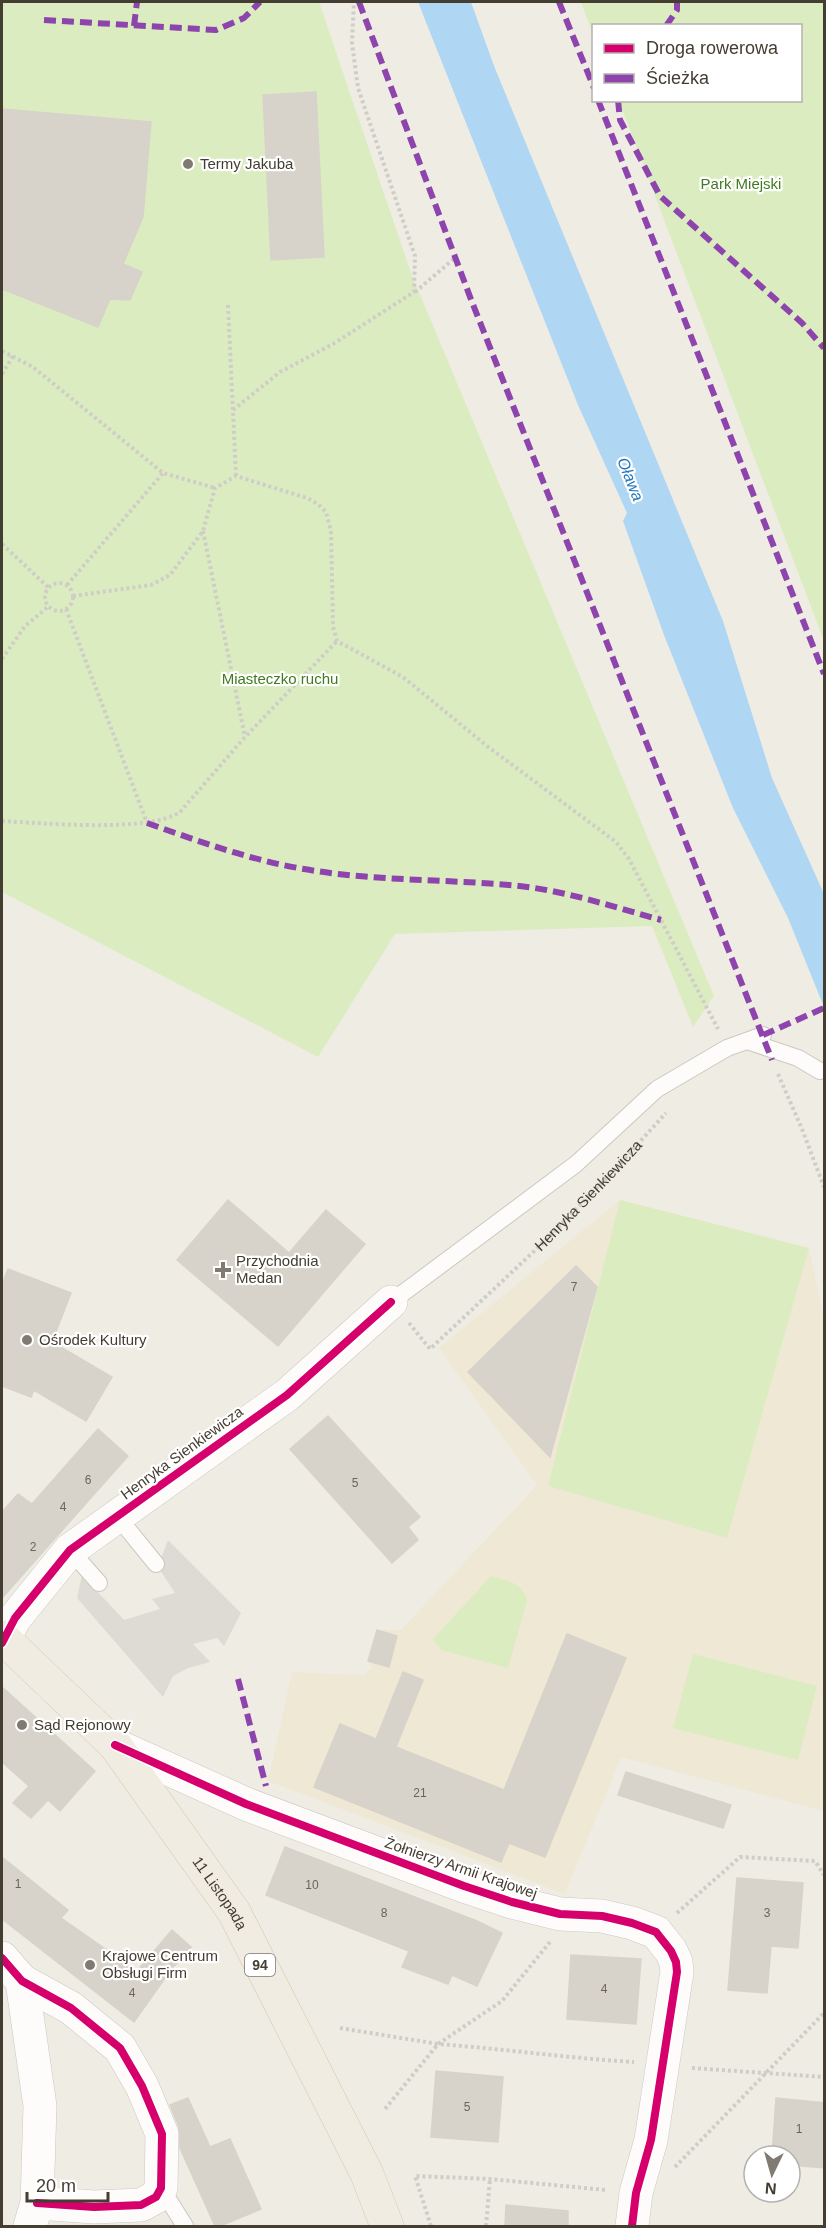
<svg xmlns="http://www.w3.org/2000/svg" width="826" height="2228" font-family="Helvetica,sans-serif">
<rect width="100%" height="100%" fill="#efece4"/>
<path fill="#eee8d5" d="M 620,1200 L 809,1248 L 824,1319 L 824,1811 L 621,1757 L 565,1894 L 268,1781 L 292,1672 L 364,1675 L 372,1668 L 368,1661 L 377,1630 L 401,1630 L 537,1485 L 439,1348 Z"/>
<g fill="#dbedc0">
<path d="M 2,2 L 319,2 L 411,273 L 714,996 L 693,1027 L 652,926 L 395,934 L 318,1057 L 2,892 Z"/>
<path d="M 581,2 L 824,2 L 824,641 L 619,101 L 800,100 L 800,26 L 594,26 L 593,35 Z"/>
<path d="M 620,1200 L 809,1248 L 727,1538 L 548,1486 Z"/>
<path d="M 491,1576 C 507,1581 523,1582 527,1601 L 508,1668 L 441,1650 L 433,1639 Z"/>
<path d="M 693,1654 L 817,1686 L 798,1760 L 673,1728 Z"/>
</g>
<path fill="#dedbd4" d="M 168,1540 L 241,1613 L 224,1646 L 217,1638 L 193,1644 L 210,1662 L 188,1668 L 173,1676 L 163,1697 L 77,1598 L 82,1575 L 124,1620 L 160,1609 L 152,1599 L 175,1593 L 156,1564 L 159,1564 Z"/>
<path fill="#afd6f2" d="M 418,2 L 471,2 L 494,66 L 723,621 L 772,778 L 824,894 L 824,1007 L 788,918 L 733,808 L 664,635 L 623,521 L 627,513 L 578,405 Z"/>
<g fill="#d7d3cb" stroke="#d7d3ca" stroke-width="1.5">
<path d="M 316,92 L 324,257 L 271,260 L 263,95 Z"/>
<path d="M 2,109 L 151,122 L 143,217 L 123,264 L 142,272 L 130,300 L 110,299 L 98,327 L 2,289 Z"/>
<path d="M 228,1200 L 289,1253 L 326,1210 L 365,1244 L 278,1346 L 177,1260 Z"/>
<path d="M 576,1266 L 597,1287 L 550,1457 L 468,1372 Z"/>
<path d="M 8,1269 L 71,1293 L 52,1342 L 112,1377 L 86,1421 L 34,1390 L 31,1397 L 2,1386 L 2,1285 Z"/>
<path d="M 328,1416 L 420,1517 L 408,1527 L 418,1540 L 392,1563 L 290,1449 Z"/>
<path d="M 98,1429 L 128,1456 L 2,1598 L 2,1512 L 18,1494 L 32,1504 Z"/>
<path d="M 377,1630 L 397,1636 L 389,1667 L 368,1661 Z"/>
<path d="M 567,1634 L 626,1658 L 545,1857 L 509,1843 L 501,1862 L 314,1787 L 340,1724 L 376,1739 L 403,1672 L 423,1680 L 396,1747 L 504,1790 Z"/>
<path d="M 2,1687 L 95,1771 L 60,1811 L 48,1800 L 31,1818 L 13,1803 L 29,1786 L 2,1762 Z"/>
<path d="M 626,1772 L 731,1805 L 723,1828 L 618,1795 Z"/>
<path d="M 285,1847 L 477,1921 L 502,1933 L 477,1986 L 452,1975 L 448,1984 L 402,1967 L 409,1951 L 266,1895 Z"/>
<path d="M 2,1857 L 68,1910 L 61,1918 L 137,1971 L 172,1930 L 191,1947 L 170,1971 L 134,2022 L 2,1919 Z"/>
<path d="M 737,1878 L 803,1883 L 798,1948 L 771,1946 L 767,1993 L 728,1990 Z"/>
<path d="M 571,1955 L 641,1959 L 636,2024 L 567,2019 Z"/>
<path d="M 436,2071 L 503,2077 L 498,2142 L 431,2137 Z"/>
<path d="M 188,2098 L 210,2147 L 230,2139 L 261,2209 L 220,2226 L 215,2226 L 180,2148 L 179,2127 L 170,2105 Z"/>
<path d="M 776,2098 L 825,2103 L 825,2168 L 790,2165 L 790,2156 L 772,2156 Z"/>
<path d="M 506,2205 L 568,2211 L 568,2226 L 505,2226 Z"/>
</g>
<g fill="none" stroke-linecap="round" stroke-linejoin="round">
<defs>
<g id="service">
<path d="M 747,1041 L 798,1058 L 820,1071"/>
<path d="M 391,1302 L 576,1164 L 657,1089 L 727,1048 L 763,1035"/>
<path d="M 117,1516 L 156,1564"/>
<path d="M 70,1550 L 99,1583"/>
<path d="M 161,2188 L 185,2226"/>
</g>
<g id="minor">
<path d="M 2,1643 L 15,1618 L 70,1550 L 287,1395 L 391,1302"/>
<path d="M 115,1745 L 246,1804 L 464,1886 L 512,1902 L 560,1914 L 602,1916 L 632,1923 L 656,1932 L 671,1951 L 676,1962 L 677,1972 L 651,2140 L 636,2193 L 632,2226"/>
<path d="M 2,1958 L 22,1981 L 71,2008 L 120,2048 L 142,2086 L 162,2134 L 161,2188 L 156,2197 L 141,2205 L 94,2207 L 37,2203"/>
<path d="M 22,1981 L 40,2106 L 37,2203 L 30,2226"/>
</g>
<g id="primary">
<path id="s2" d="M 2,1637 L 115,1745 L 234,1912 L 367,2174 L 387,2226"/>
</g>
</defs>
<use href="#service" stroke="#cbc8c0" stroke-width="18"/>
<use href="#minor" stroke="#cbc8c0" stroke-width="34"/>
<use href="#primary" stroke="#d4c9af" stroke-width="34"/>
<g stroke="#d0cdc8" stroke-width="4" stroke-dasharray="3 3" stroke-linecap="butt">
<path d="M 415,292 L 456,257"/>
<path d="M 228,305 L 236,476"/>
<path d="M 2,351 L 33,367 L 163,473 L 215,488"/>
<path d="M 2,374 L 13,356"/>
<path d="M 233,410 L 280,372 L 333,344 L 414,292 L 415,256 L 358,88 L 352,43 L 354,2"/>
<path d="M 203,531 L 245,737"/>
<path d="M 2,544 L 49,588"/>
<circle cx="59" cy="597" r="14"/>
<path d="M 67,585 L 163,473"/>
<path d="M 73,596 L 151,585 L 170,575 L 203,531 L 215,488 L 236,476 L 307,498 L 318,504 L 326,512 L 331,531 L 333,627 L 337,641 L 403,677 L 487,746 L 616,842 L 629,859 L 718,1029"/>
<path d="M 66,609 L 147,823"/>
<path d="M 2,659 L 25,626 L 49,606"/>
<path d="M 2,821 C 40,823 150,833 180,812 L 245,737 L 337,641"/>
<path d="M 778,1074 L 802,1129 L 824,1187"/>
<path id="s1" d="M 409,1323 L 430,1349 L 545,1241 L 615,1169 L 666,1113"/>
<path d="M 677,1913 L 740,1857 L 815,1861 L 824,1875"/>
<path d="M 550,1942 L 502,2001 L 438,2044 C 504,2049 568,2058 634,2062"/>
<path d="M 340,2028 L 438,2044 L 385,2109"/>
<path d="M 692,2068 L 824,2077"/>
<path d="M 675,2167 L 824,2013"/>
<path d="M 431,2226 L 415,2176 L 490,2179 L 606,2190"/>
<path d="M 486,2226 L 490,2179"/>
</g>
<use href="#service" stroke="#fdfcfb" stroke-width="16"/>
<use href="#minor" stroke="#fdfcfb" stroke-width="33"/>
<use href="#primary" stroke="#f0ece1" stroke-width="33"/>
<g stroke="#8e44ad" stroke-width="6" stroke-dasharray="12 6" stroke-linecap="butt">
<path d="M 359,2 L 472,302 L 772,1060"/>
<path d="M 559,2 L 594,88"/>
<path d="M 44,20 L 216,30 L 244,18 L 260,2"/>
<path d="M 134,26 L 137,2"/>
<path d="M 666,26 L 677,10 L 677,2"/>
<path d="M 598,100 L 824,674"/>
<path d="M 618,100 L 620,120 L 660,196 L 802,323 L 824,348"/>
<path d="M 147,823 C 198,841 250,860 304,869 C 372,881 441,879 509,885 C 560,889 611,906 661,920"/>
<path d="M 763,1035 L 824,1008"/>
<path d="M 238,1679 L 266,1786"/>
</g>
<defs>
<g id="cycleway">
<path d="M 2,1643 L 15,1618 L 70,1550 L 287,1395 L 391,1302"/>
<path d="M 115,1745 L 246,1804 L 464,1886 L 512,1902 L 560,1914 L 602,1916 L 632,1923 L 656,1932 L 671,1951 L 676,1962 L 677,1972 L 651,2140 L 636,2193 L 632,2226"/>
<path d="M 2,1958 L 22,1981 L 71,2008 L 120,2048 L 142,2086 L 162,2134 L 161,2188 L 156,2197 L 141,2205 L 94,2207 L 37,2203"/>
</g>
</defs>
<use href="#cycleway" stroke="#fff" stroke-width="11"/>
<use href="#cycleway" stroke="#d6006c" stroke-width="8"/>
</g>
<g fill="#807a70" stroke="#fff" stroke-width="2">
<circle cx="188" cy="164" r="6"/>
<path d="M220 1261h6v6h6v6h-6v6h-6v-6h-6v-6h6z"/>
<circle cx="27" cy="1340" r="6"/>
<circle cx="22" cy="1725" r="6"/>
<circle cx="90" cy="1965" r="6"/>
</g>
<g text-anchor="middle" stroke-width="4.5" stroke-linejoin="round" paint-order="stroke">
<g font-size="12" fill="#6a6459">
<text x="574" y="1291">7</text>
<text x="88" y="1484">6</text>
<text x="355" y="1487">5</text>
<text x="63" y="1511">4</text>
<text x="33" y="1551">2</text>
<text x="420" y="1797">21</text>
<text x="18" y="1888">1</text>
<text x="312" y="1889">10</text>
<text x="384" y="1917">8</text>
<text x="767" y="1917">3</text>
<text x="604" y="1993">4</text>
<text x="132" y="1997">4</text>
<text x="467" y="2111">5</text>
<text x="799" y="2133">1</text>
</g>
<rect fill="#fff" stroke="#7c776f" stroke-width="1.5" x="245" y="1954" width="30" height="22" rx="4.5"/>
<g font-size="14" font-weight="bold" fill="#443d31">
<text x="260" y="1970">94</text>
</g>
<g font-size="15" fill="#443d31" stroke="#fff" text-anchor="start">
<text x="200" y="169">Termy Jakuba</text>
<text x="236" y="1266">Przychodnia<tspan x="236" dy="17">Medan</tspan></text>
<text x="39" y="1345">Ośrodek Kultury</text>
<text x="34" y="1730">Sąd Rejonowy</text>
<text x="102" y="1961">Krajowe Centrum<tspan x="102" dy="17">Obsługi Firm</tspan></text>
</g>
<g font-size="15" fill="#407b1f" stroke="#fff">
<text x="741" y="189">Park Miejski</text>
<text x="280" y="684">Miasteczko ruchu</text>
</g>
<g font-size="15" fill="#443d31" stroke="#fff">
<text dy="5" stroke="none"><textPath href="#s1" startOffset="254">Henryka Sienkiewicza</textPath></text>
<text transform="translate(182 1453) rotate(-36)" y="5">Henryka Sienkiewicza</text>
<text transform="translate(461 1868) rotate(19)" y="5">Żołnierzy Armii Krajowej</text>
<text dy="5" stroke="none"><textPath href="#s2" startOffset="338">11 Listopada</textPath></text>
</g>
<g font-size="16" font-style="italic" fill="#1f76bb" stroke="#fff">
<text transform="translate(631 479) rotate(68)" y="6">Oława</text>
</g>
</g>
<rect width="826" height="2228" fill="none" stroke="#443d31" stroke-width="6"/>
<rect x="592" y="24" width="210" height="78" fill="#ffffff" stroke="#b4b1ad" stroke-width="1.5"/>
<rect x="604" y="44" width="30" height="9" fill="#d6006c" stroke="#b4b1ad" stroke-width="1.5"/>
<text x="646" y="54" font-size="18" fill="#443d31">Droga rowerowa</text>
<rect x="604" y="74" width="30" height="9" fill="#8e44ad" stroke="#b4b1ad" stroke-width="1.5"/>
<text x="646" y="84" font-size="18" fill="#443d31">Ścieżka</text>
<g transform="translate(772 2174) rotate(185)"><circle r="28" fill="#ffffff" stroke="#b4b1ad" stroke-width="1.5"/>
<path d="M0-4.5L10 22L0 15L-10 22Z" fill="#807a70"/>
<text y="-9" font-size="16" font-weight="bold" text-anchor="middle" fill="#443d31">N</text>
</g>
<path d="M27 2192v9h81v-9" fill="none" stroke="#443d31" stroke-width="3"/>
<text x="36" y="2192" font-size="18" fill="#443d31" stroke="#ffffff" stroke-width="4.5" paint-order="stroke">20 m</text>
</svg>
